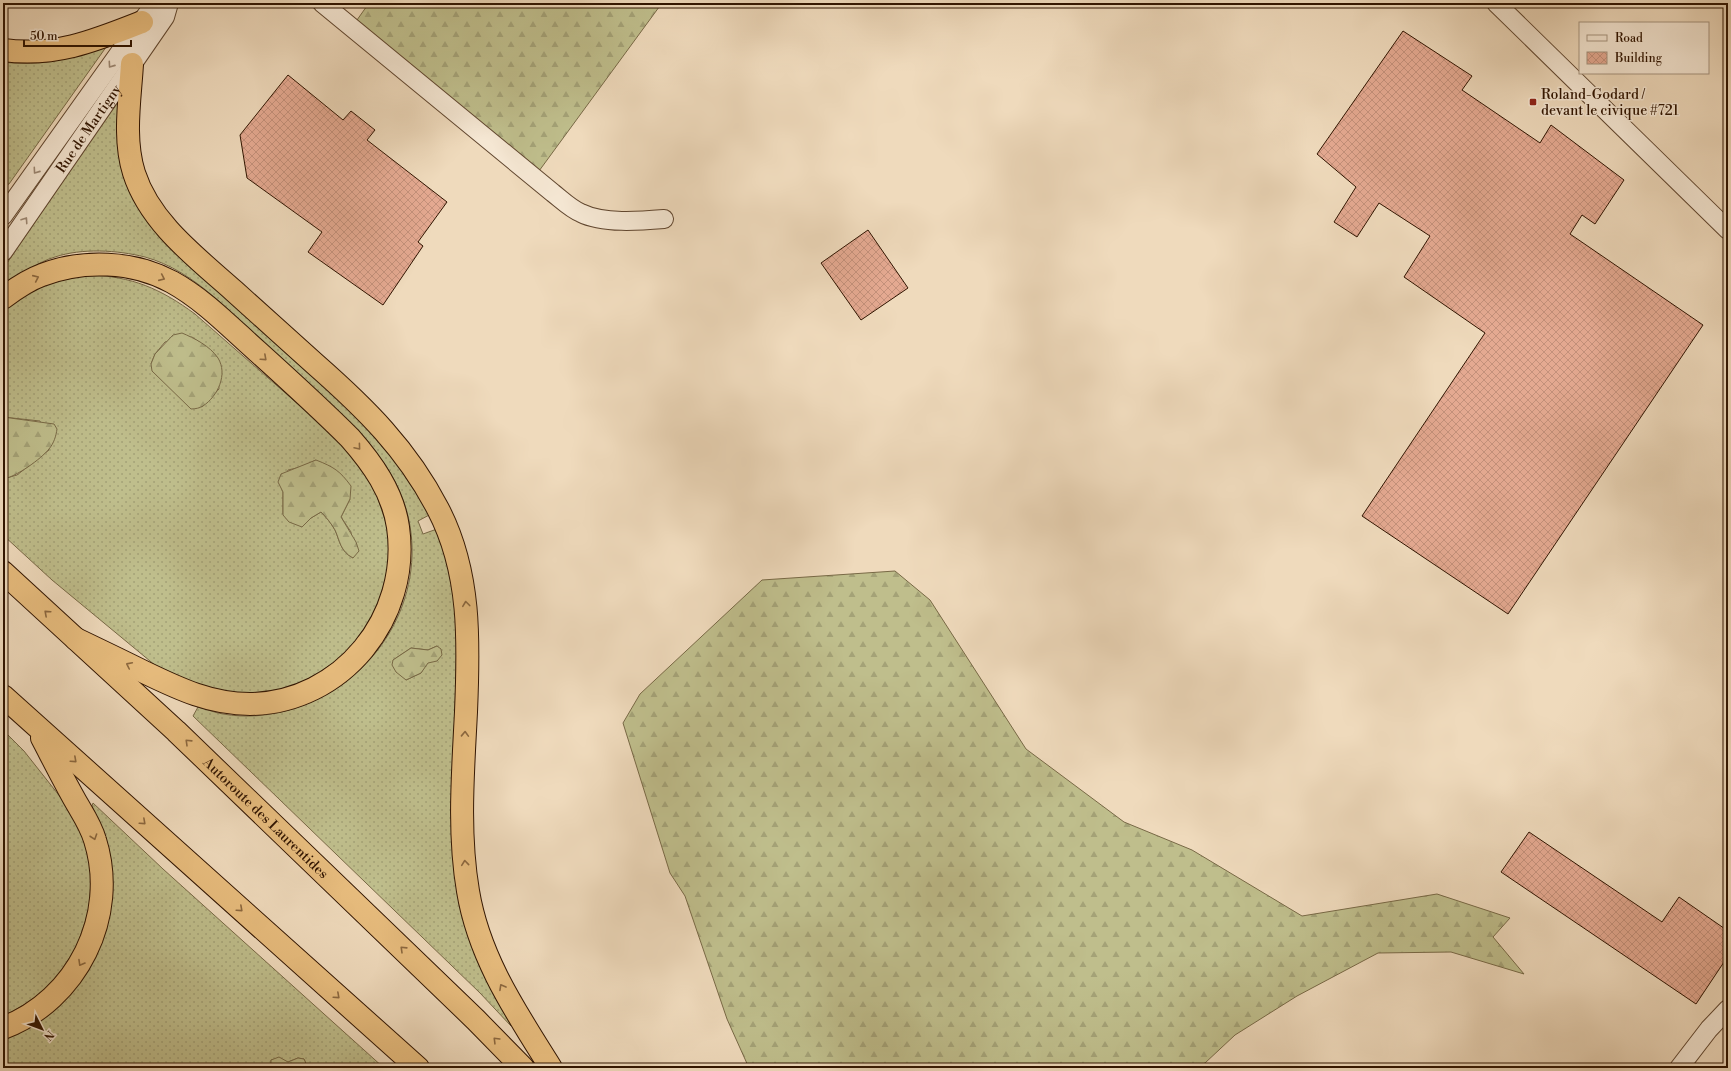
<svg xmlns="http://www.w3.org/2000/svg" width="1731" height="1071" font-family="'Libre Bodoni',serif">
<defs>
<pattern id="grass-dots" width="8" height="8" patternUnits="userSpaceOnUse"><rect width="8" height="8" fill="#bfbe8c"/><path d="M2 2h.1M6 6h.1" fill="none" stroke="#a4a277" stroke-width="1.8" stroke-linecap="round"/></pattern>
<pattern id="forest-firs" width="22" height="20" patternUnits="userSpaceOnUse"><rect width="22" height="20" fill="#bfbe8c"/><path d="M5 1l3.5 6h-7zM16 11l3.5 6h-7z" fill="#a4a277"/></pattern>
<pattern id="building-cross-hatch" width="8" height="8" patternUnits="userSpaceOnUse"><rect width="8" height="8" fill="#e4a991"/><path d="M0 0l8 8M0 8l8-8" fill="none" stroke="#c4917b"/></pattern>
</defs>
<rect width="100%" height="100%" fill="#efdabc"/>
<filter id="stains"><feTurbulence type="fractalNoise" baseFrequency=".005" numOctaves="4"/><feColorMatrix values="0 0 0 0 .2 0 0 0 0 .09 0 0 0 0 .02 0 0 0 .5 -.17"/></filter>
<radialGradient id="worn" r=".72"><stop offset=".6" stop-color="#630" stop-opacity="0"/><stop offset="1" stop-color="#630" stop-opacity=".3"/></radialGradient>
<g fill="url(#grass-dots)" stroke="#786946" fill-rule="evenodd">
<path d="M 109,43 L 9,184 L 3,186 L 3,62 C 41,67 75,59 109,43 Z"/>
<path d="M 119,99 L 125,177 L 312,373 L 383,441 L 431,514 L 418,521 L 423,534 L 437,529 C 450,561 455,595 457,629 L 452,831 L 490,984 L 511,1026 L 480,993 L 193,716 L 198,707 C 207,709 215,713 223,714 C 268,722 315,706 349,679 C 415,627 434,532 383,462 C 353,421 309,387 272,352 C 235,317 196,271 145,257 C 117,250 82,248 55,257 C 38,262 23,273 9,282 L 3,276 L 3,269 ZM 437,646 L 421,673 L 406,680 L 393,660 L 411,648 L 428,650 Z"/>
<path d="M 88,275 C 132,276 161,289 195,314 L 315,419 L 353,457 L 366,473 L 375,490 L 388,529 L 390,547 L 388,568 L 378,608 L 363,635 L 337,661 L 306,680 L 287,688 L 266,692 L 246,694 L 199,688 L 156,666 L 52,580 L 3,535 L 3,479 L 17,475 L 49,450 L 40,421 L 3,417 L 3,309 C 11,303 18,297 27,292 C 46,283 67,279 88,275 ZM 192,337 L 205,346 L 217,357 L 219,389 L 202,407 L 151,364 L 155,354 L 165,342 ZM 316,460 L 350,499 L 341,517 L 351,532 L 353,558 C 340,551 340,541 335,530 C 331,523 326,517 321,512 L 311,518 L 302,527 L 283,514 L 283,492 L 288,470 L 301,467 Z"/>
<path d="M 3,730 L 24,751 L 73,813 L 82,833 L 92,868 L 89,910 L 77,946 L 57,978 L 34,999 L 3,1017 Z"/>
<path d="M 93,803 L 163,869 L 384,1068 L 357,1068 L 349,1064 L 337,1065 L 332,1068 L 308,1068 L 304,1059 L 298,1058 L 288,1062 L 271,1060 L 271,1068 L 3,1068 L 3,1039 L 41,1020 L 54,1009 L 91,963 L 102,940 L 107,921 L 112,875 L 110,856 L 106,838 L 92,806 Z"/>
</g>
<g fill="url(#forest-firs)" stroke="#786946">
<path d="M 369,3 L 662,3 L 539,171 L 359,33 L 357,20 Z"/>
<path d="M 182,333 C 194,338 210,346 218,358 C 228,374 218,396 203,406 C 200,408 195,409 191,409 L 152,371 L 151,364 L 155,354 L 173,335 Z"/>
<path d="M 3,417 L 54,424 L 57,429 C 56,436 54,443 49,449 C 41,459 16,477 3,479 Z"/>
<path d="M 316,460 C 334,467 340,471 351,486 L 350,499 L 341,517 L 356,542 L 359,551 L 353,558 C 340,551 340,541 335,530 C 331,523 326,517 321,512 L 311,518 L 302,527 L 289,522 L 283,515 L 283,492 L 278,482 L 281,474 Z"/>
<path d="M 895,571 L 930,600 L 1026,749 L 1124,822 L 1192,850 L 1302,916 L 1437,894 L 1510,918 L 1493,937 L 1524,974 L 1451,952 L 1378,953 L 1297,996 L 1235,1035 L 1205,1063 L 1193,1068 L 749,1068 L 727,1019 L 685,896 L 670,873 L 623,723 L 640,694 L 762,580 Z"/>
<path d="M 437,646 L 441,649 L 442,655 L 437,661 L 428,663 L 421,673 L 406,680 L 396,672 L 392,665 L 393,660 L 411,648 L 428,650 Z"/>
<path d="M 279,1057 L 288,1062 L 298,1058 L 304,1059 L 308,1068 L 271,1068 L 271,1060 Z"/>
</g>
<g fill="url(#building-cross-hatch)" stroke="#301400">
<path d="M 1403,31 L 1472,76 L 1462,90 L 1540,143 L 1551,125 L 1624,180 L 1595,224 L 1582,215 L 1570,234 L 1703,325 L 1508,614 L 1362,516 L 1485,333 L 1404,277 L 1430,236 L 1379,203 L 1357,237 L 1334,222 L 1356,187 L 1317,154 Z"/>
<path d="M 288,75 L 343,120 L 351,111 L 375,130 L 367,140 L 447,202 L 418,242 L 423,246 L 383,305 L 308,252 L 322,232 L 247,178 L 240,135 Z"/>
<path d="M 868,230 L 908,288 L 861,320 L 821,263 Z"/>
<path d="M 1529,832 L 1662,922 L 1679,897 L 1728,931 L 1728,956 L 1696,1004 L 1501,872 Z"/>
</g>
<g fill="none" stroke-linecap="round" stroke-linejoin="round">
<defs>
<g id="minor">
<path d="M 322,3 L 553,193 C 562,200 571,209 581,213 C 603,224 640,221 664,219"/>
<path d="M 1496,3 L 1728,230"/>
<path d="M 3,216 L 152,7 L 158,3"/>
<path id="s1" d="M 3,252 L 165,17 L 169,3"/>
<path d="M 1679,1068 L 1709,1029 L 1728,1009"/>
</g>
<g id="highway">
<path d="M 3,50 C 55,57 94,41 142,22"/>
<path d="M 132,64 C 130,99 123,138 134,173 C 150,223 196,257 234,291 C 261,315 288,340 315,364 C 365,408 407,449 438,509 C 471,572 469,642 466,712 C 463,772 458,832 468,891 C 479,958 516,1012 551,1068"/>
<path d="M 3,298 C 15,289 28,280 42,275 C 83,259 133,261 172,282 C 203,299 230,327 257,351 C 288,379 320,408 350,438 C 372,463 393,492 398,527 C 411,617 342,703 250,704 C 211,704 179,689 144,672 C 122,661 99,650 76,639"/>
<path id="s2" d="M 3,572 L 176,731 L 476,1020 L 523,1068"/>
<path d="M 3,696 L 418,1068"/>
<path d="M 3,1028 C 77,1000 119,916 95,840 C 91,826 83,814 76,802 C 64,781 53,759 42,738"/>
</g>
</defs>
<use href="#minor" stroke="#60462f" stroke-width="20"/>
<use href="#highway" stroke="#301400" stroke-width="24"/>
<use href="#minor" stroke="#f5e7d3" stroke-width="18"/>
<use href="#highway" stroke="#e8bd7e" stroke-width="22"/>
</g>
<defs><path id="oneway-chevron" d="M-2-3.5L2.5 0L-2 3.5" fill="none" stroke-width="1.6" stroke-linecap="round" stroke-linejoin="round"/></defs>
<g stroke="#9c8874">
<use href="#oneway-chevron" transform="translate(111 65) rotate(125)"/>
<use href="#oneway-chevron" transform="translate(36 171) rotate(125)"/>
<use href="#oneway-chevron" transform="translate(25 220) rotate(-56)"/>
</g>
<g stroke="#8c683f">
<use href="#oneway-chevron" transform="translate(36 278) rotate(-24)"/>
<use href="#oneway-chevron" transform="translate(162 278) rotate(24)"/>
<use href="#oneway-chevron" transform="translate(264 358) rotate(42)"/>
<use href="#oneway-chevron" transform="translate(358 447) rotate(50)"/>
<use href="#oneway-chevron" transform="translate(466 604) rotate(-97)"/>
<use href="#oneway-chevron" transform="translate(47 613) rotate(-138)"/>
<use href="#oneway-chevron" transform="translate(129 665) rotate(-154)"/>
<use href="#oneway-chevron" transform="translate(465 734) rotate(-88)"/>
<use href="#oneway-chevron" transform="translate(188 742) rotate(-136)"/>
<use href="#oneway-chevron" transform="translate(74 760) rotate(42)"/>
<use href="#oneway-chevron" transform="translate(143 822) rotate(42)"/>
<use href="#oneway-chevron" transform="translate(94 837) rotate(71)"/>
<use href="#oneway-chevron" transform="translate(465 863) rotate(-96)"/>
<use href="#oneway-chevron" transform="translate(240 909) rotate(42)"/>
<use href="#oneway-chevron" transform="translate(403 949) rotate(-136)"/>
<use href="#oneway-chevron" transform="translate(81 963) rotate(120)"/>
<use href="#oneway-chevron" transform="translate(502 987) rotate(-119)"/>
<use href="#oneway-chevron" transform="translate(337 996) rotate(42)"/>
<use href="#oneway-chevron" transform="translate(496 1040) rotate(-135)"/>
</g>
<rect fill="#8f2418" stroke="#f5e7d3" stroke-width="1.5" x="1529" y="98" width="8" height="8" rx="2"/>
<g text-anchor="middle" stroke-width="3" stroke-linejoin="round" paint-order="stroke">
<g font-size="14" fill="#301400" stroke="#f5e7d3" text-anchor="start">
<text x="1541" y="99">Roland-Godard /<tspan x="1541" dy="16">devant le civique #721</tspan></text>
</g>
<g font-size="14" fill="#301400" stroke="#f5e7d3">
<text dy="5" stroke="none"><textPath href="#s1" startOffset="150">Rue de Martigny</textPath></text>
<text dy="5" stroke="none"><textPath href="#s2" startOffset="360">Autoroute des Laurentides</textPath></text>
</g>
</g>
<rect width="1731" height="1071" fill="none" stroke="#efdabc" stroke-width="16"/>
<rect x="4" y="4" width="1723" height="1063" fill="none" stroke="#301400" stroke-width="2"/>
<rect x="8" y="8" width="1715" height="1055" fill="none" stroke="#301400"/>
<rect x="1579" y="22" width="130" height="52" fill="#f5e7d3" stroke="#a6937f"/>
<rect x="1587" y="35" width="20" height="6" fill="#f5e7d3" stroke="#a6937f"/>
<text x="1615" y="42" font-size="12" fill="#301400">Road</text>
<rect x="1587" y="52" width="20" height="12" fill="url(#building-cross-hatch)" stroke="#a6937f"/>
<text x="1615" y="62" font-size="12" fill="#301400">Building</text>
<g transform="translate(42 1029) rotate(132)" stroke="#f5e7d3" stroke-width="3" paint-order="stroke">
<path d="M0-3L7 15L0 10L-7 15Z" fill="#301400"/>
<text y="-6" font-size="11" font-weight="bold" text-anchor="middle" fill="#301400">N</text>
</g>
<path d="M24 40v6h107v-6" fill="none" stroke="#301400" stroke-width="2"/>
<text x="30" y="40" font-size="12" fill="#301400" stroke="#f5e7d3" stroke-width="3" paint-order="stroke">50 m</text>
<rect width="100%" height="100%" filter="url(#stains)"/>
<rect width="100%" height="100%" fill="url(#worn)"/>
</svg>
